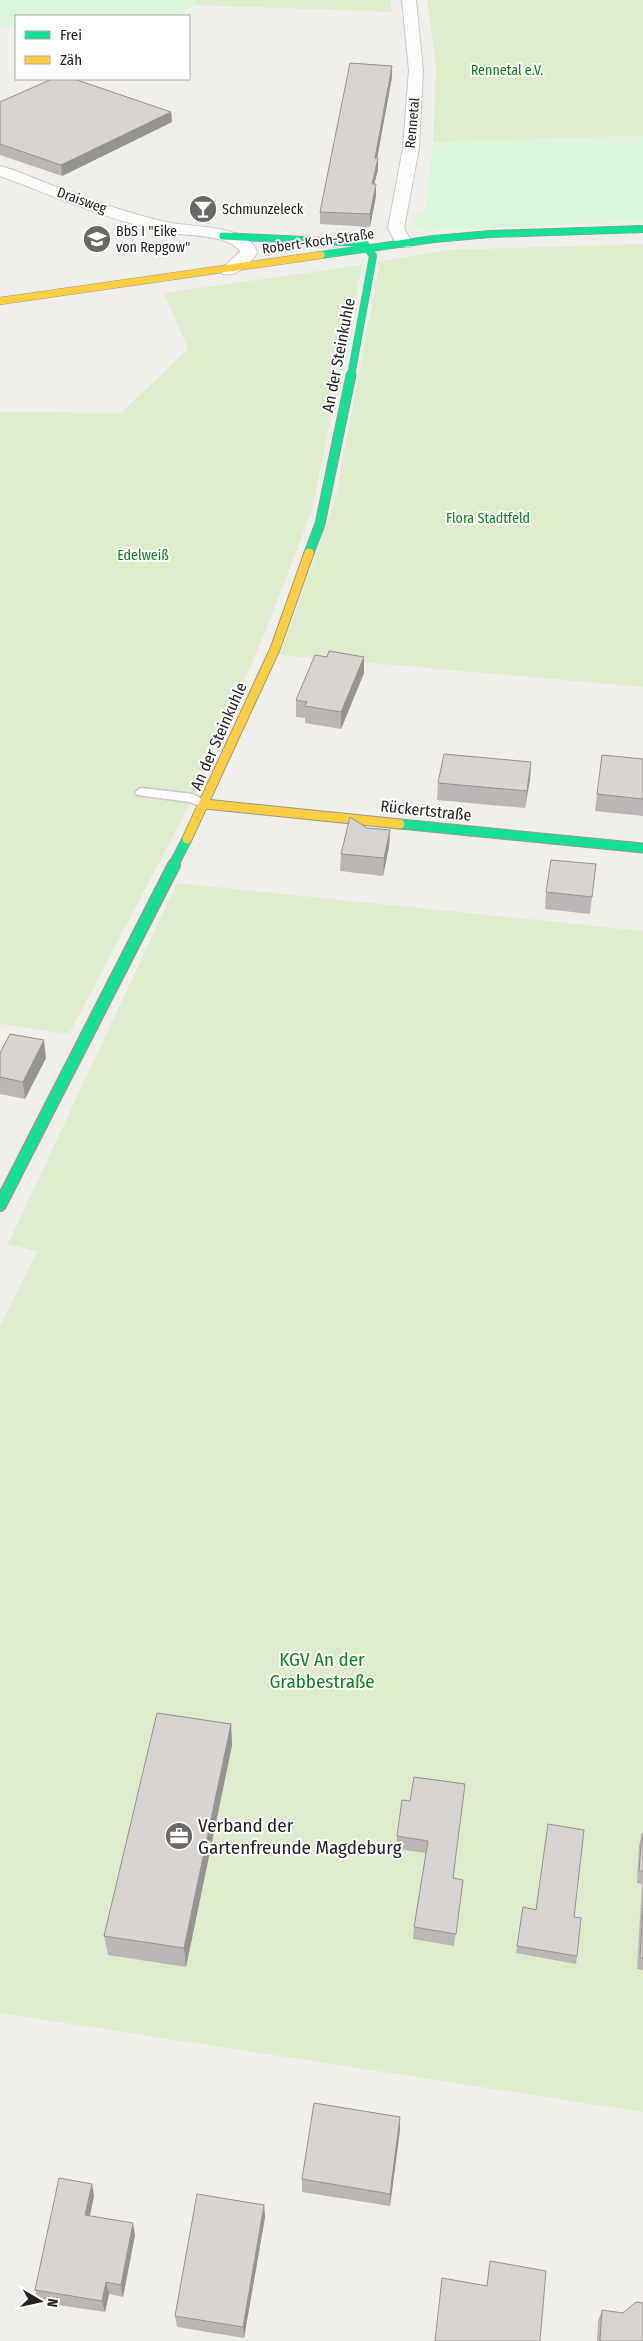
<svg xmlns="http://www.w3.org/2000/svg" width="643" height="2341" font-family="'Fira Sans Condensed',sans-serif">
<rect width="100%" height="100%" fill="#f0eeeb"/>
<g fill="#ddeccb">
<path d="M 195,0 L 390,0 L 392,12 L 196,5 Z"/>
<path d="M 427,0 L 643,0 L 643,136 L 433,142 L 436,65 Z"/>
<path d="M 259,244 L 314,248 L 261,257 L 263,251 Z"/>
<path d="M 643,244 L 643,687 L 280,655 L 335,501 L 380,262 L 446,250 Z"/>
<path d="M 362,265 L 312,510 L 267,628 L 193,798 L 69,1034 L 0,1024 L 0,412 L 121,413 L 188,349 L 164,293 Z"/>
<path d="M 177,883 L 643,931 L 643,2112 L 0,2013 L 0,1326 L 37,1252 L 8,1244 Z"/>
</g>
<g fill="#daf5da">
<path d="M 0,0 L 195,0 L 196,5 L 176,16 L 16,16 L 16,30 L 0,25 Z"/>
<path d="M 643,136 L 643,221 L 429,231 L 419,230 L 413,225 L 413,214 L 425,214 L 433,142 Z"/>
</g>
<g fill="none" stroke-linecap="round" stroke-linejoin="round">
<defs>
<path id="lane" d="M 141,788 L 193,794 L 211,804 L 205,808 L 190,802 L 137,795 L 135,792 Z"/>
<g id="street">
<path d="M 402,0 L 416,0 L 423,70 L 419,148 L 404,228 L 412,243 L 410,247 L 398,247 L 388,228 L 403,148 L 409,70 Z"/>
<path d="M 0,166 C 18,171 36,179 54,186 C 92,200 131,215 171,223 C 193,227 252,226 257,253 C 250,264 237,277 223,274 L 220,270 L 240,252 C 232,235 189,236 172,233 C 112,222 57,197 0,176 Z"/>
</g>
<g id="fast-far2">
<path d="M 223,236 L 364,243 L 373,256 L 351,376"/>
<path d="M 321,255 L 434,239 L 490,234 L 643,229"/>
</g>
<g id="fast-far1">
<path d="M 309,553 L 320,524 L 351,375"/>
<path d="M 400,824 L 643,848"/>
<path d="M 173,866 L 187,839"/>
</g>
<path id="fast" d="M 0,1205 L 174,865"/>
<path id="slow-far1" d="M 0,301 L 321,255"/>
<g id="slow">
<path d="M 205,804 L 400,824"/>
<path d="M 187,839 L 275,649 L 309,553"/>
</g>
</defs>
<use href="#lane" stroke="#c9c8c7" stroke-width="3"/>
<use href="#street" stroke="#c9c8c7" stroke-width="2"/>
<use href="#fast-far2" stroke="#999a82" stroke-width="8"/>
<use href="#fast-far1" stroke="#999a82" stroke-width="11"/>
<use href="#fast" stroke="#999a82" stroke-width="14"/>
<use href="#slow-far1" stroke="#999a82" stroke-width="8"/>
<use href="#slow" stroke="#999a82" stroke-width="11"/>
<use href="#lane" fill="#fdfcfc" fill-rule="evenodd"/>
<use href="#street" fill="#fdfcfc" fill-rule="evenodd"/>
<use href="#fast-far2" stroke="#16e098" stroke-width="7"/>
<use href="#fast-far1" stroke="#16e098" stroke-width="9"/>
<use href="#fast" stroke="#16e098" stroke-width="11"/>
<use href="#slow-far1" stroke="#ffcf43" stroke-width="7"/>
<use href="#slow" stroke="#ffcf43" stroke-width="9"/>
</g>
<g fill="#b9b6b5">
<path d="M 392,77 L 377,158 L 378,158 L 378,170 L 374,184 L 376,196 L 370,227 L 320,224 L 320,212 Z"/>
<path d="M 0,102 L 171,112 L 172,122 L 62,176 L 0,155 Z"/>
<path d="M 364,673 L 341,729 L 305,723 L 305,718 L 296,717 L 296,700 Z"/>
<path d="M 643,759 L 643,816 L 595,811 L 597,794 Z"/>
<path d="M 531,762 L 530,779 L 525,808 L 437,800 L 438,783 Z"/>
<path d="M 390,830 L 389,847 L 383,876 L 340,871 L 341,854 Z"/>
<path d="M 596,864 L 590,914 L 545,909 L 546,892 Z"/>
<path d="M 0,1053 L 46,1058 L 25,1099 L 0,1094 Z"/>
<path d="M 231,1724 L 232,1745 L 186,1967 L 108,1955 L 104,1936 Z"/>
<path d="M 402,1800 L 453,1878 L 463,1880 L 454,1946 L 413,1939 L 414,1927 L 426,1853 L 396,1849 L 397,1836 Z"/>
<path d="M 642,1834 L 643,1834 L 643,1970 L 637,1969 L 642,1884 L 637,1883 L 639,1846 Z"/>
<path d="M 523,1907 L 574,1917 L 577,1956 L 576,1964 L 516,1953 Z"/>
<path d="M 400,2130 L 390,2206 L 302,2192 L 302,2179 Z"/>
<path d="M 92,2184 L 94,2196 L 90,2216 L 135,2235 L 123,2297 L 109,2294 L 105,2312 L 38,2302 L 35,2290 Z"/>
<path d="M 264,2205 L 265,2217 L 244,2338 L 177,2327 L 175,2316 Z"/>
<path d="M 602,2310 L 643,2341 L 597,2341 L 598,2321 Z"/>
</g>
<g fill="#969493">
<path d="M 392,66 L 392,77 L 375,170 L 375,158 Z"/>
<path d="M 171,112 L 172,122 L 62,176 L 61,165 Z"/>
<path d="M 378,158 L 378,170 L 371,196 L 372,184 Z"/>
<path d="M 376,184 L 376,196 L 370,227 L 370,214 Z"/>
<path d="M 364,657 L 364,673 L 341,729 L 341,712 Z"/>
<path d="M 531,762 L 530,779 L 525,808 L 527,791 Z"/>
<path d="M 390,830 L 389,847 L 383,876 L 384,858 Z"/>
<path d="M 44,1040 L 46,1058 L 25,1099 L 23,1082 Z"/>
<path d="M 231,1724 L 232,1745 L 186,1967 L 184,1948 Z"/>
<path d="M 400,2117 L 400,2130 L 390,2206 L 390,2194 Z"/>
<path d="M 92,2184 L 94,2196 L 87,2227 L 85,2215 Z"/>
<path d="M 264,2205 L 265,2217 L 244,2338 L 243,2327 Z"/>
<path d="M 133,2223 L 135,2235 L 123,2297 L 121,2285 Z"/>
<path d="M 106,2282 L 109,2294 L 105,2312 L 102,2301 Z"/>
</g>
<g fill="#d7d4d2" stroke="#969493">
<path d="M 350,63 L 392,66 L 375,158 L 378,158 L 372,184 L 376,184 L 370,214 L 320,212 Z"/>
<path d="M 52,79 L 74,79 L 171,112 L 61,165 L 0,144 L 0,102 Z"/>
<path d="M 329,651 L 364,657 L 341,712 L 305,706 L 307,702 L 296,700 L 315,655 L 327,657 Z"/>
<path d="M 444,754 L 531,762 L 527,791 L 438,783 Z"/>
<path d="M 602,755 L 643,759 L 643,799 L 597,794 Z"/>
<path d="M 350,817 L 367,828 L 390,830 L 384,858 L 341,854 Z"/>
<path d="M 551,860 L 596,864 L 592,897 L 546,892 Z"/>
<path d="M 10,1034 L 44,1040 L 23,1082 L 0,1077 L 0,1053 Z"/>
<path d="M 157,1713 L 231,1724 L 184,1948 L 104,1936 Z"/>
<path d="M 414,1777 L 465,1784 L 453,1878 L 463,1880 L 456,1934 L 414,1927 L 428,1841 L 397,1836 L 402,1800 L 410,1801 Z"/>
<path d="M 548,1824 L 584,1830 L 574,1917 L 581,1918 L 577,1956 L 517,1946 L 523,1907 L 536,1910 Z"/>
<path d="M 642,1834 L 643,1834 L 643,1871 L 639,1871 Z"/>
<path d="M 643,1908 L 643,1958 L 640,1958 Z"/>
<path d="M 314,2103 L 400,2117 L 390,2194 L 302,2179 Z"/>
<path d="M 59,2178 L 92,2184 L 85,2215 L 133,2223 L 121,2285 L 106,2282 L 102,2301 L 35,2290 Z"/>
<path d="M 197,2194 L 264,2205 L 243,2327 L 175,2316 Z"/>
<path d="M 490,2261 L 546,2271 L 540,2341 L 435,2341 L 442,2278 L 487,2286 Z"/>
<path d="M 636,2302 L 643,2303 L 643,2341 L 600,2341 L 602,2310 L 623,2313 Z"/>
</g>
<defs>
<symbol id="bar-disc" viewBox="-11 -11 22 22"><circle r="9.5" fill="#6a6968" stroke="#fff"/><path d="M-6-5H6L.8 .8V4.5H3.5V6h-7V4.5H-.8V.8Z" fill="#fff"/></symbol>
<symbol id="school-disc" viewBox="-11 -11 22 22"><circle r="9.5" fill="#6a6968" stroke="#fff"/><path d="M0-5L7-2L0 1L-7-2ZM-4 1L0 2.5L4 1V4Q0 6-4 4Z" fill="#fff"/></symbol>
<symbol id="office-disc" viewBox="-11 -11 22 22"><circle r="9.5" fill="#6a6968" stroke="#fff"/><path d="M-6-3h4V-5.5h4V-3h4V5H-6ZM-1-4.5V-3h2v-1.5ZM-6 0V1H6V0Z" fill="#fff"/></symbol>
</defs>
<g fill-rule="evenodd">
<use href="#bar-disc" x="187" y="193" width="32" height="32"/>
<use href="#school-disc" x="81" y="223" width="32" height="32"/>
<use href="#office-disc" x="163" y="1820" width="32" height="32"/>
</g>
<g text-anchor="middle" stroke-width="4" stroke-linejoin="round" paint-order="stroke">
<g font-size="14" fill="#0c8416" stroke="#fff">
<text x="507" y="75">Rennetal e.V.</text>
<text x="488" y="523">Flora Stadtfeld</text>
<text x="143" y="560">Edelweiß</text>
</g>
<g font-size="14" fill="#222" stroke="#fff">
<text transform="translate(412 123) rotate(-85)" y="5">Rennetal</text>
<text transform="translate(82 200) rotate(20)" y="5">Draisweg</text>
<text transform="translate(318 241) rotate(-8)" y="5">Robert-Koch-Straße</text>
</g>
<g font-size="14" fill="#222" stroke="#fff" text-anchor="start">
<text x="222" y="214">Schmunzeleck</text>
<text x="116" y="236">BbS I "Eike<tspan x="116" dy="16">von Repgow"</tspan></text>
</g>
<g font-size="16" fill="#222" stroke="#fff">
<text transform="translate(338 355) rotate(-79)" y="6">An der Steinkuhle</text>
<text transform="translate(218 736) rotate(-66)" y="6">An der Steinkuhle</text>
<text transform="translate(426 810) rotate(6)" y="6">Rückertstraße</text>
</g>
<g font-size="19" fill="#0c8416" stroke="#fff">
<text x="322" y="1666">KGV An der<tspan x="322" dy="22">Grabbestraße</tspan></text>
</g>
<g font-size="19" fill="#222" stroke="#fff" text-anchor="start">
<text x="198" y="1832">Verband der<tspan x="198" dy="22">Gartenfreunde Magdeburg</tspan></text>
</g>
</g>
<rect x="15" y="15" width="175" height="65" fill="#ffffff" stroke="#a7a7a7"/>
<rect x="25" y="31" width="25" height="8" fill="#16e098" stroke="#a7a7a7"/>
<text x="60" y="40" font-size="15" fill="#222222">Frei</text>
<rect x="25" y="56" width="25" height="8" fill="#ffcf43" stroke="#a7a7a7"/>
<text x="60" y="65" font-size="15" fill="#222222">Zäh</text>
<g transform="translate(40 2301) rotate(99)" stroke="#ffffff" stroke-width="4" paint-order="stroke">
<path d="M0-4L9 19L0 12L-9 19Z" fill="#222222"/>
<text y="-8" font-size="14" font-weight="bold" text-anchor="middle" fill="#222222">N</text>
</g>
</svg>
